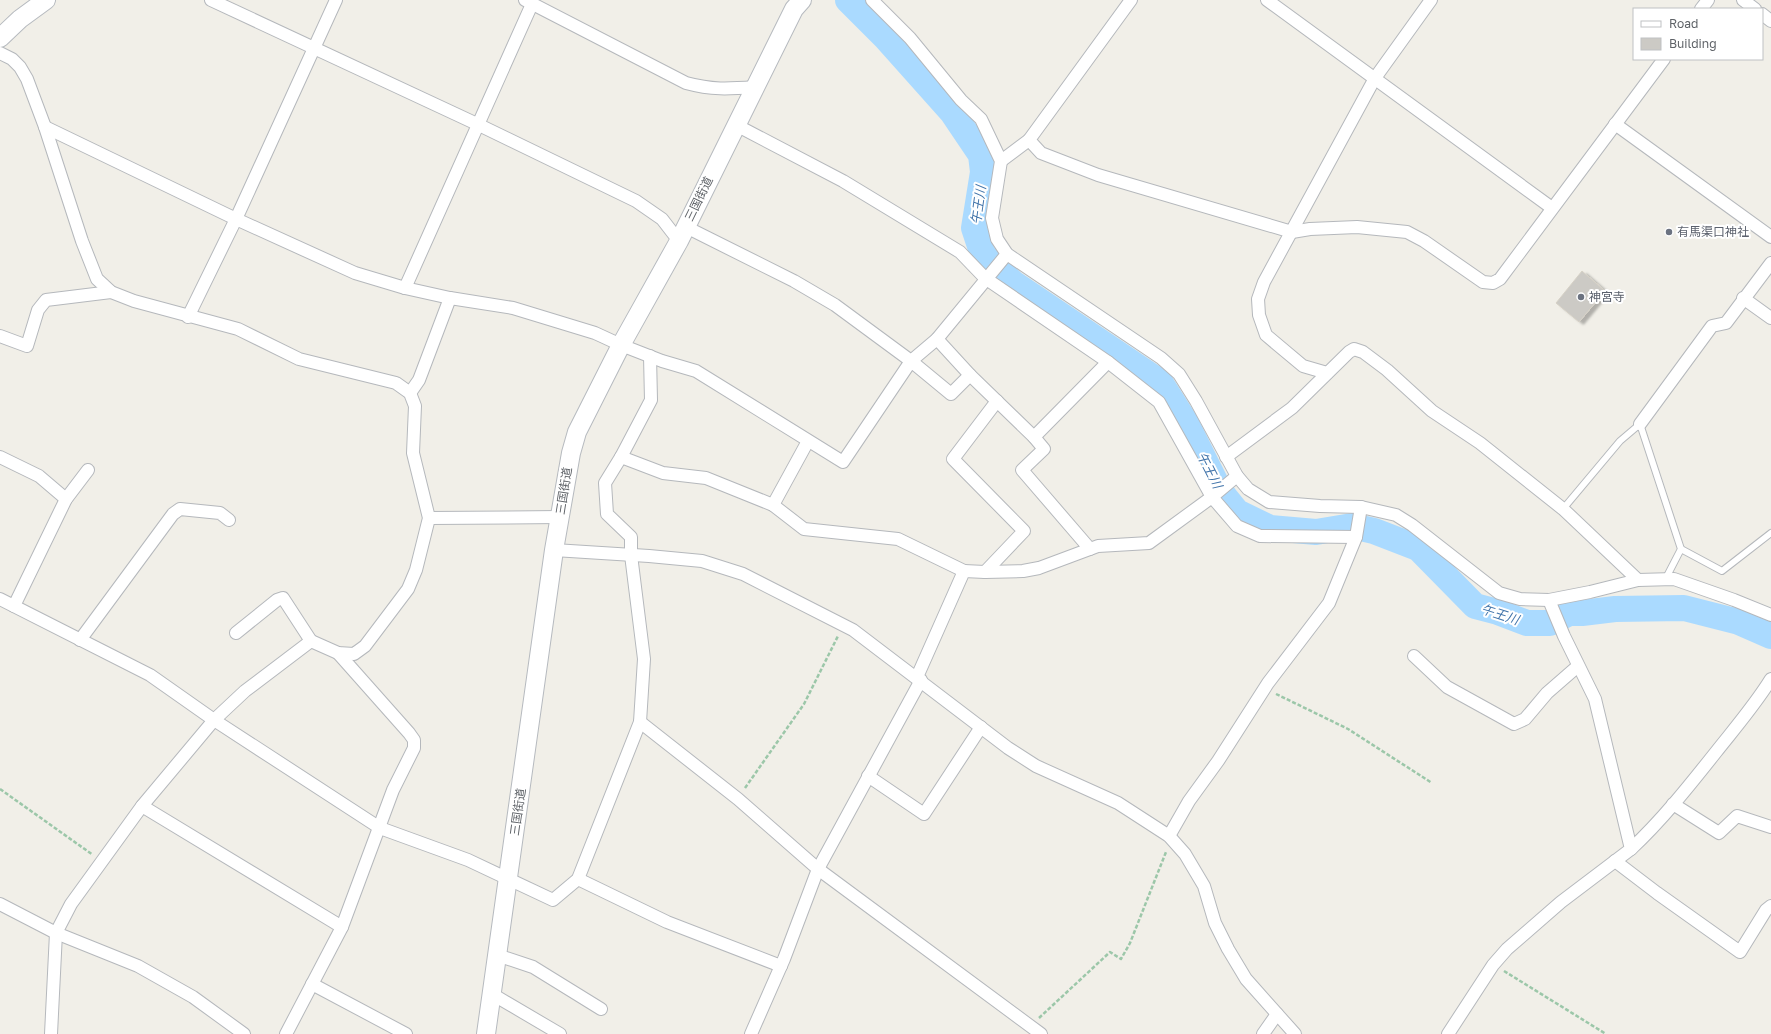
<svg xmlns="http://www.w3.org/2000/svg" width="1771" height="1034" font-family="'Golos Text','Noto Sans JP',sans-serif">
<defs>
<filter id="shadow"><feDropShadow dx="4.5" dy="2.5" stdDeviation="1" flood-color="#0004"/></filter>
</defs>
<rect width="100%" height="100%" fill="#f1efe8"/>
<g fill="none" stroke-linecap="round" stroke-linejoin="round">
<path stroke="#aadaff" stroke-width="26" d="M 848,0 L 886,38 L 952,112 L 981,155 L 983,172 L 974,228 L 983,255 L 1013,283 L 1160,382 L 1186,423 L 1220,491 L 1237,512 L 1270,528 L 1316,532 L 1352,526 L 1374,531 L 1418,548 L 1475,606 L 1498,612 L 1527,623 L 1550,623 L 1569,613 L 1582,613 L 1615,609 L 1684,608 L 1739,622 L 1771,636"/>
</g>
<path fill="#cccac5" stroke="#d6d1c6" filter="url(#shadow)" d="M 1582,271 L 1605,291 L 1579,322 L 1556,303 Z"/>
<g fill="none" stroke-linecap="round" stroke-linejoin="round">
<defs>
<g id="lane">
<path d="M 1563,509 L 1620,441 L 1640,424 L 1681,549 L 1666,578"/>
<path d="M 1681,549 L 1722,571 L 1771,533"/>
</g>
<g id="street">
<path d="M 211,0 L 477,124 L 636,201 L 662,219 L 679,241"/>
<path d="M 525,0 L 686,83 C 712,90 728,89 755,87"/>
<path d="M 872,0 L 910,38 L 961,100 L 981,119 L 1001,161 L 992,218 L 997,239 L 1007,254 L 1161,358 L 1179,374 L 1196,401 L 1237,476 L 1248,489 L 1269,502 L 1320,506 L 1361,507 L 1396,515 L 1412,525 L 1499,593 L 1520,599 L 1549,600 L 1590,592 L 1638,580 L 1674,579 L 1734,600 L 1771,615"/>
<path d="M 1131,0 L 1029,140 L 1041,153 L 1098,175 L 1292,232 L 1310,229 L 1357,227 L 1407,232 L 1424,241 L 1483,282 L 1493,283 L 1500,279 L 1664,59"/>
<path d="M 1267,0 L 1552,208"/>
<path d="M 1743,0 L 1755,9"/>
<path d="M 1701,9 L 1708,0"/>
<path d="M 1762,14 L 1771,21"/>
<path d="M 0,53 L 12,59 L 20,67 L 27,79 L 45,127 L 82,241 L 97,279 L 111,292 L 134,301 L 238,329 L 299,359 L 396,383 L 410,393 L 415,406 L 413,453 L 429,518 L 416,570 L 408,589 L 365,646 L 354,654 L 338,653 L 311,641 L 245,691 L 214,720 L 142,806 L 71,904 L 56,933 L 51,1034"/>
<path d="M 1615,124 L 1771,237"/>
<path d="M 736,125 L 843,181 L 960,252 L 985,278 L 1108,362 L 1159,402 L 1212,497 L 1237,526 L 1260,536 L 1356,537"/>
<path d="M 45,127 L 236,219 L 355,273 L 405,288 L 450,298 L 513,308 L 595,333 L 621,345 L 662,361 L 696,371 L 843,462 L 911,361 L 951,394 L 970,375"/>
<path d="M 1001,161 L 1029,140"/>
<path d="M 686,227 L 794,281 L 835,305 L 911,361 L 937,339 L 1007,254"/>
<path d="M 405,288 L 532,4"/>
<path d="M 1743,298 L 1771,318"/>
<path d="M 188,317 L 236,219 L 336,0"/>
<path d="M 0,336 L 27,346 L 38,310 L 46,300 L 111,292"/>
<path d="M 937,339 L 970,375 L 1034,437 L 1044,449 L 1022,470 L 1090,549"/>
<path d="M 1327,373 L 1303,366 L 1266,335 L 1259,315 L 1258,299 L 1264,282 L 1375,78 L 1431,0"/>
<path d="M 410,393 L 419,380 L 450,298"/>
<path d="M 1640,424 L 1712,326 L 1726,323 L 1771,263"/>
<path d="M 1034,437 L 1108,362"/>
<path d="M 0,457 L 39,476 L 66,499"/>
<path d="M 621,457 L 663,473 L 706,478 L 773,505 L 804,529 L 898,539 L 964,571"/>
<path d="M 1226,457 L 1292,408 L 1349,352 L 1354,349 L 1363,352 L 1387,370 L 1432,411 L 1480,443 L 1563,509 L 1638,580"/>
<path d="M 773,505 L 808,441"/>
<path d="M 429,518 L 560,517"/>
<path d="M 554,550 L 649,556 L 702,561 L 743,574 L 853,630 L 1008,748 L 1036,766 L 1118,803 L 1169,836 L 1185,854 L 1204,886 L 1215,923 L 1228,949 L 1246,979 L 1295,1034"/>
<path d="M 985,572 L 1024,531 L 953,459 L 997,401"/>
<path d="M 0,599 L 150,675 L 214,720 L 380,828 L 468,860 L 553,900 L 578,879 L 640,722 L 644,659 L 631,555 L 631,537 L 607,514 L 605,483 L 621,457 L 651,400 L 650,356"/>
<path d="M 14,606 L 66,499 L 88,470"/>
<path d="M 236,633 L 277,600 L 283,598 L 311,641"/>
<path d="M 80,640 L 173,514 L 180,509 L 220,513 L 229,520"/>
<path d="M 1414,656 L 1447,687 L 1514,724 L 1525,719 L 1547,693 L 1578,666"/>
<path d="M 917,677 L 964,571 L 985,572 L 1023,571 L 1039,568 L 1098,546 L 1149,543 L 1212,497 L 1237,476"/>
<path d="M 640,722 L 738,799 L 818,869 L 1041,1034"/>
<path d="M 868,776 L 924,814 L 981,727"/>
<path d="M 1673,804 L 1719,833 L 1737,816 L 1771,827"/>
<path d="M 142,806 L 342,927"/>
<path d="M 1169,836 L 1189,801 L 1218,761 L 1268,683 L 1329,603 L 1356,537 L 1361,507"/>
<path d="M 1631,849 C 1662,820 1689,786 1716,752 C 1735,728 1755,705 1771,679"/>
<path d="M 1615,861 L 1657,893 L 1740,952 L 1766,910 L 1771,906"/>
<path d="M 578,879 L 667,922 L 781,966"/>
<path d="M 0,904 L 56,933 L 138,966 L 193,997 L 244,1034"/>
<path d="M 497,955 L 533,967 L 601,1009"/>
<path d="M 312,984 L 406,1034"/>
<path d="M 492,994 L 560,1034"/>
<path d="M 286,1034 L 342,927 L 393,790 L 414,748 L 414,740 L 409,733 L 338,653"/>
<path d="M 751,1034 L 784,959 L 818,869 L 921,680"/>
<path d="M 1263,1034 L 1277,1014"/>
<path d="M 1448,1034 L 1493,965 L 1507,949 L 1561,902 L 1631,849 L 1595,699 L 1564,636 L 1549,600"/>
</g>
<g id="secondary">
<path d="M 0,38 L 20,19 L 46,0"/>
<path d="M 486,1034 L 554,550 L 571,453 L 577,432 L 621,345 L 679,241 L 794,9 L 802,0"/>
</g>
</defs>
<use href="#lane" stroke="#b5b8bc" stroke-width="8"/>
<use href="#street" stroke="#b5b8bc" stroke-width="14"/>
<use href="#secondary" stroke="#b6babf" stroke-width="20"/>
<g stroke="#9cc7a9" stroke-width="2.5" stroke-dasharray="4 2" stroke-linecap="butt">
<path d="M 1276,694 L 1348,729 L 1432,783"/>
<path d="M 745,788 L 804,704 L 838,636"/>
<path d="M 0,789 L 93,855"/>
<path d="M 1504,971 L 1606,1034"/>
<path d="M 1039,1018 L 1110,952 L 1121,959 L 1130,943 L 1166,852"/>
</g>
<use href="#lane" stroke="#fff" stroke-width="6"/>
<use href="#street" stroke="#fff" stroke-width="12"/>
<use href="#secondary" stroke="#fff" stroke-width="18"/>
</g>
<g fill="#6b7280" stroke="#fff" stroke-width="1.5">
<circle cx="1669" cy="232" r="4"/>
<circle cx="1581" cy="297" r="4"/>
</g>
<g text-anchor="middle" stroke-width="4" stroke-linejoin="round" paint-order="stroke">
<g font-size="12" fill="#5f6368" stroke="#fff">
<text transform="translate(699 199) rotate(-64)" y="4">三国街道</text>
<text transform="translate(564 491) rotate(-81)" y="4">三国街道</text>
<text transform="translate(518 812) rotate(-82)" y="4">三国街道</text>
</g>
<g font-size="12" fill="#5b616d" stroke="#fff" text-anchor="start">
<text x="1677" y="236">有馬渠口神社</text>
<text x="1589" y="301">神宮寺</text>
</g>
<g font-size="13" font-style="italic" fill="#4174aa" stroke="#fff">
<text transform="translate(978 205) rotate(-82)" y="5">午王川</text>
<text transform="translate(1210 470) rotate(63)" y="5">午王川</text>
<text transform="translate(1500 614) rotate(18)" y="5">午王川</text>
</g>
</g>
<rect x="1633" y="8" width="130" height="52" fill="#ffffff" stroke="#bfc1c3"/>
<rect x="1641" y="21" width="20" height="6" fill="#ffffff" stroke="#bfc1c3"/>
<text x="1669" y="28" font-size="12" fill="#5f6368">Road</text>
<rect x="1641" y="38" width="20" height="12" fill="#cccac5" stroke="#bfc1c3"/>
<text x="1669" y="48" font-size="12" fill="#5f6368">Building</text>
</svg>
